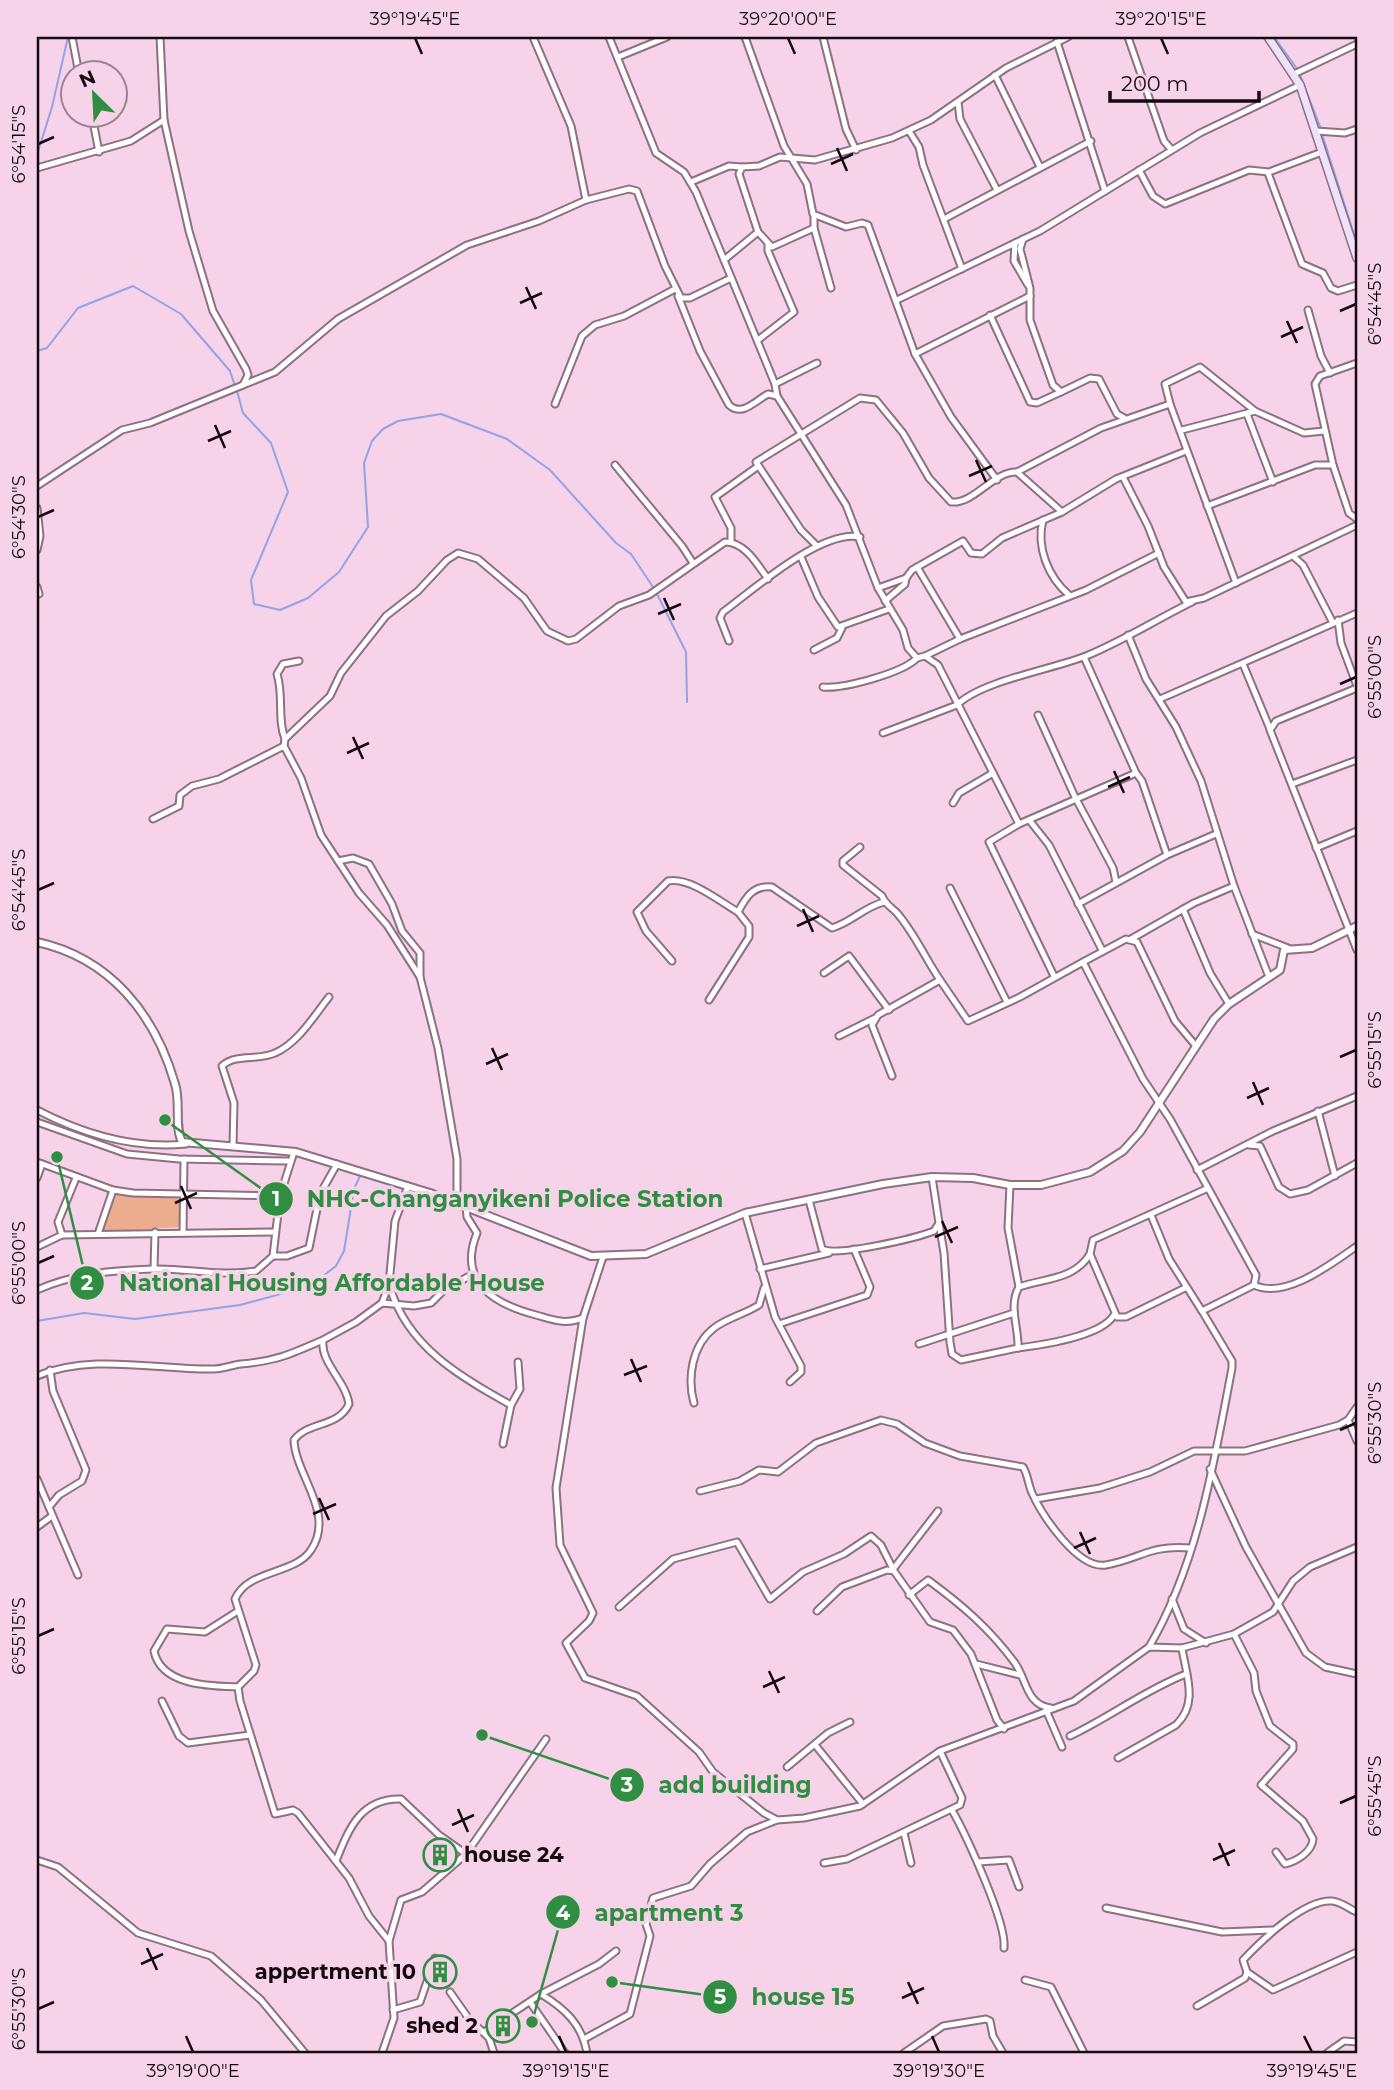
<svg xmlns="http://www.w3.org/2000/svg" width="1394" height="2090" font-family="Montserrat,sans-serif">
<rect width="100%" height="100%" fill="#f6d3e8"/>
<path fill="#ebad8e" d="M 116,1192 L 180,1199 L 180,1227 L 103,1232 Z"/>
<g fill="none" stroke-linecap="round" stroke-linejoin="round">
<g stroke="#94a2e7" stroke-width="2">
<path d="M 1274,37 L 1298,70"/>
<path d="M 1300,75 L 1321,129"/>
<path d="M 1322,134 L 1357,244"/>
<path d="M 37,155 L 52,107 L 68,37"/>
<path d="M 37,351 L 47,348 L 78,308 L 133,286 L 181,314 L 230,371 L 235,386"/>
<path d="M 237,391 L 243,413 L 271,443 L 288,492 L 251,580 L 254,604 L 280,610 L 308,598 L 339,572 L 368,527 L 364,463 L 372,441 L 383,429 L 398,421 L 441,414 L 507,439 L 550,470 L 616,543 L 631,554 L 655,590 L 686,652 L 687,702"/>
<path d="M 37,1321 L 84,1313 L 135,1319 L 240,1305 L 310,1286 L 336,1266 L 344,1251 L 354,1189 L 360,1176"/>
</g>
<defs>
<g id="minor">
<path d="M 72,37 L 79,74"/>
<path d="M 609,37 L 656,153 L 684,172 L 696,192 L 775,384 L 777,396 L 846,505 L 878,588 L 903,630 L 908,648 L 917,658 L 925,656 L 938,665 L 1019,824 L 1136,773"/>
<path d="M 745,37 L 784,146 L 807,184 L 813,214 L 846,227 L 862,223 L 868,225 L 915,354 L 951,417 L 997,480"/>
<path d="M 823,37 L 846,129 L 856,150"/>
<path d="M 1128,37 L 1164,141 L 1171,149"/>
<path d="M 1057,42 L 1105,191"/>
<path d="M 618,57 L 667,37"/>
<path d="M 1294,74 L 1357,44"/>
<path d="M 995,75 L 1040,167"/>
<path d="M 958,102 L 960,119 L 997,190"/>
<path d="M 92,116 L 99,152"/>
<path d="M 909,131 L 919,147 L 923,165 L 962,269"/>
<path d="M 1316,131 L 1345,133 L 1357,129"/>
<path d="M 37,168 L 131,141 L 164,120"/>
<path d="M 1139,170 L 1153,196 L 1165,204 L 1249,170 L 1269,172 L 1322,152"/>
<path d="M 1268,173 L 1302,264 L 1323,273 L 1331,288 L 1338,291 L 1357,285"/>
<path d="M 691,182 L 729,166 L 742,167"/>
<path d="M 586,200 L 629,189 L 637,191 L 665,266 L 681,298 L 690,298 L 731,278"/>
<path d="M 814,217 L 814,228 L 831,288"/>
<path d="M 944,219 L 1091,141"/>
<path d="M 758,232 L 772,247 L 814,228"/>
<path d="M 1023,239 L 1020,249 L 1030,288 L 1030,320 L 1053,385 L 1061,392 L 1090,378 L 1099,379 L 1117,414 L 1124,418"/>
<path d="M 1015,243 L 1014,261 L 1028,285"/>
<path d="M 724,260 L 758,232 L 739,174 L 742,167 L 759,166 L 780,157 L 815,160 L 892,138 L 931,120 L 1006,68 L 1068,37"/>
<path d="M 678,296 L 700,351 L 729,405 C 742,417 755,401 768,394 L 777,396"/>
<path d="M 897,300 L 1040,231 L 1200,133 L 1300,85"/>
<path d="M 1308,310 L 1321,356 L 1330,373"/>
<path d="M 990,315 L 1030,402 L 1037,403 L 1061,392"/>
<path d="M 758,340 L 794,312 L 768,251 L 768,245"/>
<path d="M 915,354 L 1030,296"/>
<path d="M 775,384 L 817,363"/>
<path d="M 243,385 L 275,372 L 338,319 L 467,245 L 539,221 L 586,200 L 571,126 L 533,37"/>
<path d="M 555,404 L 582,336 L 595,325 L 624,316 L 675,289"/>
<path d="M 1170,404 L 1165,384 L 1200,367 L 1255,411 L 1304,433 L 1324,431"/>
<path d="M 1247,414 L 1273,482"/>
<path d="M 1182,430 L 1255,411"/>
<path d="M 615,465 L 682,546 L 693,563"/>
<path d="M 1333,465 L 1315,384 L 1320,376 L 1357,363"/>
<path d="M 1017,472 L 1101,428 L 1170,404 L 1236,583"/>
<path d="M 1123,477 L 1148,526 L 1164,567 L 1186,602 L 1204,598 L 1357,525"/>
<path d="M 37,486 L 122,430 L 150,423 L 243,385 L 248,375 L 246,369 L 213,311 L 189,231 L 164,120 L 160,37"/>
<path d="M 1207,506 L 1315,465 L 1333,465 L 1349,513 L 1357,519"/>
<path d="M 37,508 L 40,536 L 37,550"/>
<path d="M 1043,520 C 1036,547 1048,577 1069,595"/>
<path d="M 731,542 L 731,528 L 715,497 L 757,467"/>
<path d="M 817,546 L 801,530 L 756,462 L 860,398 L 876,400 L 903,433 L 929,478 L 951,502 C 975,504 993,471 1017,472 L 1062,512"/>
<path d="M 801,557 L 818,597 L 838,627 L 889,609"/>
<path d="M 1294,557 L 1303,565 L 1332,621"/>
<path d="M 917,567 L 960,639"/>
<path d="M 37,587 L 39,594"/>
<path d="M 878,588 L 906,578 L 912,570 L 963,541 L 971,553 L 982,554 L 1002,538 L 1062,512 L 1116,479 L 1186,451"/>
<path d="M 885,601 L 905,584 L 906,578"/>
<path d="M 1338,620 L 1341,643 L 1357,686"/>
<path d="M 1128,635 L 1146,679 L 1176,727 L 1201,781 L 1234,886 L 1269,977"/>
<path d="M 729,641 L 720,618 L 723,612 C 754,589 822,529 860,537"/>
<path d="M 814,650 L 837,638 L 842,628"/>
<path d="M 925,656 L 960,639 L 1086,590 L 1159,553"/>
<path d="M 1084,657 L 1136,773 L 1142,781 L 1167,855"/>
<path d="M 1243,664 L 1270,729"/>
<path d="M 823,687 C 843,689 903,673 917,658"/>
<path d="M 1357,688 L 1276,721 L 1270,730 L 1357,950"/>
<path d="M 1160,699 L 1357,613"/>
<path d="M 1038,715 L 1075,797 L 1113,868 L 1116,882"/>
<path d="M 883,733 L 957,705 C 981,681 1053,669 1086,656 C 1123,641 1157,619 1192,602"/>
<path d="M 285,739 C 277,719 284,696 277,674 L 283,664 L 299,661"/>
<path d="M 284,746 L 285,739 L 330,696 L 341,673 L 386,616 L 418,591 L 447,560 L 458,553 L 478,559 L 524,598 L 547,631 L 568,641 L 576,639 L 619,606 L 649,595 L 725,542 C 745,542 757,564 768,579"/>
<path d="M 1292,784 L 1357,760"/>
<path d="M 953,803 L 959,793 L 993,773"/>
<path d="M 153,819 L 179,806 L 180,795 L 192,786 L 219,779 L 284,746 L 301,778 L 321,835 L 359,893 L 387,925 L 420,977"/>
<path d="M 1030,821 L 1049,845 L 1102,950"/>
<path d="M 1019,824 L 989,842 L 1054,976"/>
<path d="M 860,847 L 843,861 L 843,865 L 882,896 C 885,904 891,907 897,913 C 915,934 925,958 940,980"/>
<path d="M 1316,848 L 1357,831"/>
<path d="M 338,861 L 353,858 L 369,864 L 392,904 L 402,931 L 420,953 L 420,977 L 438,1048 L 457,1159 L 457,1203"/>
<path d="M 950,888 L 1007,1002"/>
<path d="M 1078,904 L 1167,855 L 1216,834"/>
<path d="M 1183,909 L 1210,973 L 1229,1004"/>
<path d="M 1252,934 L 1288,948"/>
<path d="M 1131,939 L 1194,903 L 1234,886"/>
<path d="M 672,961 L 646,931 L 637,912 L 668,881 C 690,877 719,901 738,912"/>
<path d="M 1083,962 L 1126,939 L 1137,942 L 1175,1021 L 1196,1046"/>
<path d="M 824,973 L 849,956 L 889,1010"/>
<path d="M 709,1000 L 749,937 L 749,926 L 738,912 C 746,897 753,885 772,887 L 832,928 C 852,922 864,907 884,902"/>
<path d="M 839,1036 L 875,1018"/>
<path d="M 892,1076 L 872,1025 L 878,1015 L 940,980 L 968,1021 L 1020,997 L 1083,962 L 1143,1079 L 1170,1119 L 1256,1275 L 1254,1285 L 1202,1311 L 1232,1361 L 1232,1368 C 1214,1462 1198,1564 1149,1647"/>
<path d="M 37,1110 C 83,1134 134,1149 186,1144"/>
<path d="M 1318,1111 L 1335,1176"/>
<path d="M 37,1122 L 127,1154 L 179,1159 L 288,1161"/>
<path d="M 1249,1145 L 1260,1146 L 1279,1187 L 1290,1194 L 1308,1190 L 1357,1163"/>
<path d="M 233,1146 L 234,1103 L 222,1066 C 236,1053 258,1061 275,1053 C 298,1043 314,1016 329,997"/>
<path d="M 37,1162 L 113,1190 L 133,1193 L 280,1196"/>
<path d="M 1197,1170 L 1273,1131 L 1357,1096"/>
<path d="M 37,1178 L 42,1164"/>
<path d="M 1010,1185 L 1008,1228 L 1019,1287"/>
<path d="M 809,1200 L 822,1249 C 837,1257 916,1238 934,1231 L 939,1223 L 932,1177"/>
<path d="M 466,1206 L 467,1217 L 477,1233 C 457,1282 494,1304 536,1315 C 554,1320 565,1325 583,1318"/>
<path d="M 745,1213 L 775,1317 L 801,1366 L 801,1372 L 790,1382"/>
<path d="M 1151,1215 L 1169,1259 L 1202,1311"/>
<path d="M 939,1223 L 944,1253 L 950,1342 L 952,1354 L 961,1360 L 1018,1348 C 1019,1328 1008,1306 1019,1287 C 1045,1278 1074,1280 1090,1254"/>
<path d="M 183,1233 L 184,1159"/>
<path d="M 98,1234 L 113,1190"/>
<path d="M 62,1235 L 58,1222 L 76,1178"/>
<path d="M 37,1247 L 62,1235 L 274,1232"/>
<path d="M 273,1256 L 287,1256 L 309,1248 L 320,1194 L 337,1164"/>
<path d="M 603,1257 L 583,1318 L 556,1488 L 560,1545 L 593,1613 L 589,1621 L 566,1643 L 585,1678 L 637,1696 L 699,1752 L 713,1772 L 764,1813 L 777,1820 L 804,1818 L 860,1806 L 940,1751 L 1074,1701 L 1149,1647 L 1182,1648 L 1234,1634 L 1273,1612 L 1293,1581 L 1310,1567 L 1357,1547"/>
<path d="M 154,1269 L 155,1232"/>
<path d="M 760,1269 L 829,1253"/>
<path d="M 1254,1285 C 1285,1300 1331,1264 1357,1246"/>
<path d="M 390,1287 C 407,1346 460,1377 511,1405"/>
<path d="M 1185,1288 L 1126,1317 L 1117,1317 L 1090,1254 L 1093,1240 L 1206,1189"/>
<path d="M 37,1290 C 73,1274 113,1270 153,1269 C 187,1268 221,1277 256,1271 L 273,1256 L 280,1196 L 294,1152"/>
<path d="M 382,1303 L 414,1306 L 431,1303 L 444,1290 L 473,1274"/>
<path d="M 779,1324 L 867,1295 L 870,1287 L 854,1249"/>
<path d="M 919,1344 L 1014,1313"/>
<path d="M 1018,1348 C 1042,1345 1102,1336 1114,1315"/>
<path d="M 37,1376 C 92,1353 156,1370 214,1369 C 223,1369 232,1365 241,1364 C 276,1361 291,1354 323,1340"/>
<path d="M 694,1403 C 687,1378 692,1345 714,1328 C 727,1318 745,1314 759,1305 L 764,1288"/>
<path d="M 1348,1420 L 1357,1441"/>
<path d="M 503,1444 L 511,1405 L 520,1389 L 518,1362"/>
<path d="M 1210,1469 L 1246,1547 L 1306,1653 L 1325,1667 L 1357,1674"/>
<path d="M 37,1479 L 78,1575"/>
<path d="M 700,1491 L 740,1481 L 759,1470 L 778,1472 L 816,1443 L 881,1420 L 897,1424 L 925,1443 L 960,1456 L 1023,1467 C 1028,1475 1028,1484 1032,1493 C 1042,1515 1078,1570 1106,1565 C 1143,1558 1148,1545 1190,1548"/>
<path d="M 1036,1499 L 1100,1488 L 1150,1472 L 1194,1451 L 1245,1451 L 1339,1425 L 1348,1420 L 1357,1407"/>
<path d="M 49,1507 L 59,1495 L 82,1481 L 86,1470 L 53,1391 L 50,1370"/>
<path d="M 37,1527 L 52,1516"/>
<path d="M 894,1568 L 938,1511"/>
<path d="M 909,1595 L 928,1580 C 962,1605 989,1628 1015,1663 C 1027,1680 1026,1705 1051,1708"/>
<path d="M 1172,1599 L 1184,1629 L 1206,1643"/>
<path d="M 619,1607 L 673,1559 L 737,1542 L 770,1599 L 803,1572 L 844,1554 L 871,1536 L 881,1545 L 894,1571"/>
<path d="M 238,1611 L 205,1632 L 167,1629 L 154,1651 C 161,1686 211,1686 238,1687"/>
<path d="M 817,1611 L 842,1587 L 887,1570 L 894,1571 L 930,1622 L 953,1630 L 971,1654 L 997,1720 L 1004,1729"/>
<path d="M 1234,1634 L 1254,1673 L 1256,1691 L 1270,1726 L 1293,1744 L 1293,1749 L 1261,1785 L 1303,1821 L 1313,1839 C 1312,1852 1297,1861 1285,1864 L 1276,1852"/>
<path d="M 976,1664 L 1020,1675"/>
<path d="M 162,1701 L 179,1736 L 188,1743 L 250,1735"/>
<path d="M 1046,1710 L 1062,1747"/>
<path d="M 1070,1736 C 1110,1717 1145,1690 1186,1674"/>
<path d="M 816,1746 L 863,1804"/>
<path d="M 1118,1758 L 1176,1725 C 1199,1703 1186,1675 1182,1648"/>
<path d="M 787,1767 L 828,1733 L 850,1722"/>
<path d="M 952,1810 C 966,1835 1007,1923 1004,1948"/>
<path d="M 904,1833 L 911,1863"/>
<path d="M 37,1860 L 58,1867 L 138,1933 L 211,1956 L 261,2000 L 305,2053"/>
<path d="M 336,1861 C 349,1828 361,1798 401,1799 L 439,1835 L 466,1854"/>
<path d="M 978,1862 L 1009,1860 L 1019,1887"/>
<path d="M 824,1863 L 847,1859 L 960,1805 L 962,1798 L 940,1751"/>
<path d="M 1106,1908 L 1222,1932 L 1273,1930"/>
<path d="M 389,1941 L 401,1900 L 422,1892 L 466,1854 L 546,1739"/>
<path d="M 1247,1972 L 1273,1990 L 1357,1952"/>
<path d="M 1025,1980 L 1051,1987 L 1084,2053"/>
<path d="M 450,1992 L 469,2019 L 489,2038 L 494,2053"/>
<path d="M 541,1994 C 565,2009 582,2024 587,2053"/>
<path d="M 530,2002 L 565,2053"/>
<path d="M 1197,2006 L 1245,1978 L 1247,1972 L 1243,1960 C 1261,1941 1304,1899 1332,1901 C 1342,1902 1349,1909 1357,1912"/>
<path d="M 393,2010 L 420,2002 L 435,1958"/>
<path d="M 484,2032 L 541,1994 L 599,1964 L 616,1951"/>
<path d="M 584,2039 L 630,2014 L 650,1936 L 646,1924 L 653,1898 L 691,1886 L 710,1864 L 747,1832 L 777,1820"/>
<path d="M 382,2053 L 394,2018 L 389,1941 L 369,1916 L 349,1878 L 298,1813 L 293,1810 L 275,1814 L 240,1701 L 238,1687 L 254,1671 L 256,1665 L 235,1599 C 248,1569 295,1575 311,1550 C 336,1513 295,1475 294,1440 C 308,1421 338,1428 349,1404 C 346,1381 320,1363 323,1340 L 356,1322 L 382,1303 L 389,1284 L 395,1221 L 408,1186"/>
<path d="M 904,2053 L 943,2026 L 986,2019 L 990,2021 L 993,2036 L 1003,2053"/>
<path d="M 1327,2053 L 1344,2041 L 1357,2042"/>
</g>
<path id="tertiary" d="M 37,942 C 110,958 155,1014 175,1084 C 181,1102 174,1126 182,1142 L 296,1152 L 430,1193 L 591,1256 L 646,1254 L 745,1213 L 883,1184 L 932,1177 L 973,1178 L 1010,1185 L 1041,1185 L 1090,1172 L 1123,1151 L 1140,1132 L 1214,1019 L 1229,1004 L 1280,970 L 1284,950 L 1312,948 L 1357,926"/>
<path id="secondary" d="M 1268,37 L 1300,85 L 1357,258"/>
</defs>
<use href="#minor" stroke="#8f6f83" stroke-width="9"/>
<use href="#tertiary" stroke="#8f6f83" stroke-width="10"/>
<use href="#secondary" stroke="#8f6f83" stroke-width="10"/>
<use href="#minor" stroke="#fff" stroke-width="5"/>
<use href="#tertiary" stroke="#fff" stroke-width="6"/>
<use href="#secondary" stroke="#ede2f8" stroke-width="7"/>
</g>
<path fill="none" stroke="#150a11" stroke-width="2.5" d="M 415,38 L 422,54M 788,38 L 795,54M 1161,38 L 1168,54M 38,144 L 54,137M 837,148 L 847,171M 831,164 L 853,154M 526,287 L 536,309M 520,303 L 542,293M 1340,311 L 1356,304M 1287,321 L 1297,343M 1281,337 L 1303,327M 215,425 L 225,448M 208,441 L 231,431M 976,460 L 986,482M 969,476 L 992,466M 38,517 L 54,510M 664,598 L 674,620M 658,614 L 681,604M 1340,684 L 1356,677M 353,737 L 363,759M 347,753 L 369,743M 1114,771 L 1124,793M 1108,787 L 1130,777M 38,890 L 54,883M 803,909 L 813,932M 797,926 L 819,916M 492,1048 L 502,1070M 1340,1057 L 1356,1050M 486,1064 L 508,1054M 1253,1082 L 1263,1105M 1247,1098 L 1269,1088M 181,1186 L 191,1209M 175,1203 L 197,1193M 942,1221 L 952,1243M 935,1237 L 958,1227M 38,1263 L 54,1256M 631,1359 L 641,1382M 624,1375 L 647,1366M 1340,1430 L 1356,1423M 319,1498 L 329,1520M 313,1514 L 336,1504M 1080,1532 L 1090,1554M 1074,1548 L 1096,1538M 38,1636 L 54,1629M 769,1671 L 779,1693M 763,1687 L 785,1677M 1340,1803 L 1356,1796M 458,1809 L 468,1832M 452,1825 L 474,1815M 1219,1843 L 1229,1866M 1213,1860 L 1235,1850M 147,1948 L 157,1970M 141,1964 L 163,1954M 908,1982 L 918,2004M 902,1998 L 924,1988M 38,2009 L 54,2002M 186,2036 L 193,2052M 559,2036 L 566,2052M 932,2036 L 939,2052M 1304,2036 L 1312,2052"/>
<defs>
<symbol id="building-ring" viewBox="-11 -11 22 22"><circle r="9.5" fill="#f6d3e8" stroke="#2f8e41" stroke-width="1.5"/><path d="M-4-6H4V6H1V3H-1V6H-4ZM-2.5-4.3h1.7v1.8h-1.7ZM.8-4.3h1.7v1.8H.8ZM-2.5-1h1.7V.8h-1.7ZM.8-1h1.7V.8H.8Z" fill="#2f8e41"/></symbol>
</defs>
<g fill-rule="evenodd">
<use href="#building-ring" x="421" y="1836" width="38" height="38"/>
<use href="#building-ring" x="421" y="1953" width="38" height="38"/>
<use href="#building-ring" x="484" y="2007" width="38" height="38"/>
</g>
<g text-anchor="middle" stroke-width="7" stroke-linejoin="round" paint-order="stroke">
<g font-size="21" font-weight="bold" fill="#150a11" stroke="#f6d3e8" text-anchor="end">
<text x="464" y="1862" text-anchor="start">house 24</text>
<text x="416" y="1979">appertment 10</text>
<text x="478" y="2033">shed 2</text>
</g>
</g>
<path fill="none" stroke="#2f8e41" stroke-width="2.5" d="M165 1120L276 1199M57 1157L87 1283M482 1735L627 1785M532 2022L563 1912M612 1982L720 1997"/>
<g fill="#2f8e41" stroke="#f6d3e8" stroke-width="2.5">
<circle cx="165" cy="1120" r="7"/>
<circle cx="57" cy="1157" r="7"/>
<circle cx="482" cy="1735" r="7"/>
<circle cx="532" cy="2022" r="7"/>
<circle cx="612" cy="1982" r="7"/>
<circle cx="276" cy="1199" r="18"/>
<circle cx="87" cy="1283" r="18"/>
<circle cx="627" cy="1785" r="18"/>
<circle cx="563" cy="1912" r="18"/>
<circle cx="720" cy="1997" r="18"/>
</g>
<g font-size="21" text-anchor="middle" font-weight="bold" fill="#fff">
<text x="276" y="1206">1</text>
<text x="87" y="1290">2</text>
<text x="627" y="1792">3</text>
<text x="563" y="1920">4</text>
<text x="720" y="2004">5</text>
</g>
<g font-size="23" text-anchor="middle" font-weight="bold" fill="#2f8e41" stroke="#f6d3e8" stroke-width="7" stroke-linejoin="round" paint-order="stroke">
<text x="515" y="1207">NHC-Changanyikeni Police Station</text>
<text x="332" y="1291">National Housing Affordable House</text>
<text x="735" y="1793">add building</text>
<text x="669" y="1921">apartment 3</text>
<text x="803" y="2005">house 15</text>
</g>
<rect width="1394" height="2090" fill="none" stroke="#f6d3e8" stroke-width="77"/>
<g transform="translate(94 94) rotate(336)"><circle r="33" fill="#f6d3e8" stroke="#9c8392" stroke-width="2"/>
<path d="M0-5L12 26L0 18L-12 26Z" fill="#2f8e41"/>
<text y="-10" font-size="19" font-weight="bold" text-anchor="middle" fill="#150a11">N</text>
</g>
<path d="M1110 91v10h149v-10" fill="none" stroke="#150a11" stroke-width="3.5"/>
<text x="1121" y="91" font-size="21" fill="#150a11" stroke="#f6d3e8" stroke-width="5" paint-order="stroke">200 m</text>
<rect x="38" y="38" width="1318" height="2014" fill="none" stroke="#150a11" stroke-width="2.5"/>
<g font-size="18" text-anchor="middle" fill="#150a11">
<text x="415" y="25">39°19'45"E</text>
<text x="788" y="25">39°20'00"E</text>
<text x="1161" y="25">39°20'15"E</text>
<text transform="translate(19 144) rotate(-90)" y="6">6°54'15"S</text>
<text transform="translate(1375 304) rotate(-90)" y="6">6°54'45"S</text>
<text transform="translate(19 517) rotate(-90)" y="6">6°54'30"S</text>
<text transform="translate(1375 677) rotate(-90)" y="6">6°55'00"S</text>
<text transform="translate(19 890) rotate(-90)" y="6">6°54'45"S</text>
<text transform="translate(1375 1050) rotate(-90)" y="6">6°55'15"S</text>
<text transform="translate(19 1263) rotate(-90)" y="6">6°55'00"S</text>
<text transform="translate(1375 1423) rotate(-90)" y="6">6°55'30"S</text>
<text transform="translate(19 1636) rotate(-90)" y="6">6°55'15"S</text>
<text transform="translate(1375 1796) rotate(-90)" y="6">6°55'45"S</text>
<text transform="translate(19 2009) rotate(-90)" y="6">6°55'30"S</text>
<text x="193" y="2077">39°19'00"E</text>
<text x="566" y="2077">39°19'15"E</text>
<text x="939" y="2077">39°19'30"E</text>
<text x="1312" y="2077">39°19'45"E</text>
</g>
</svg>
